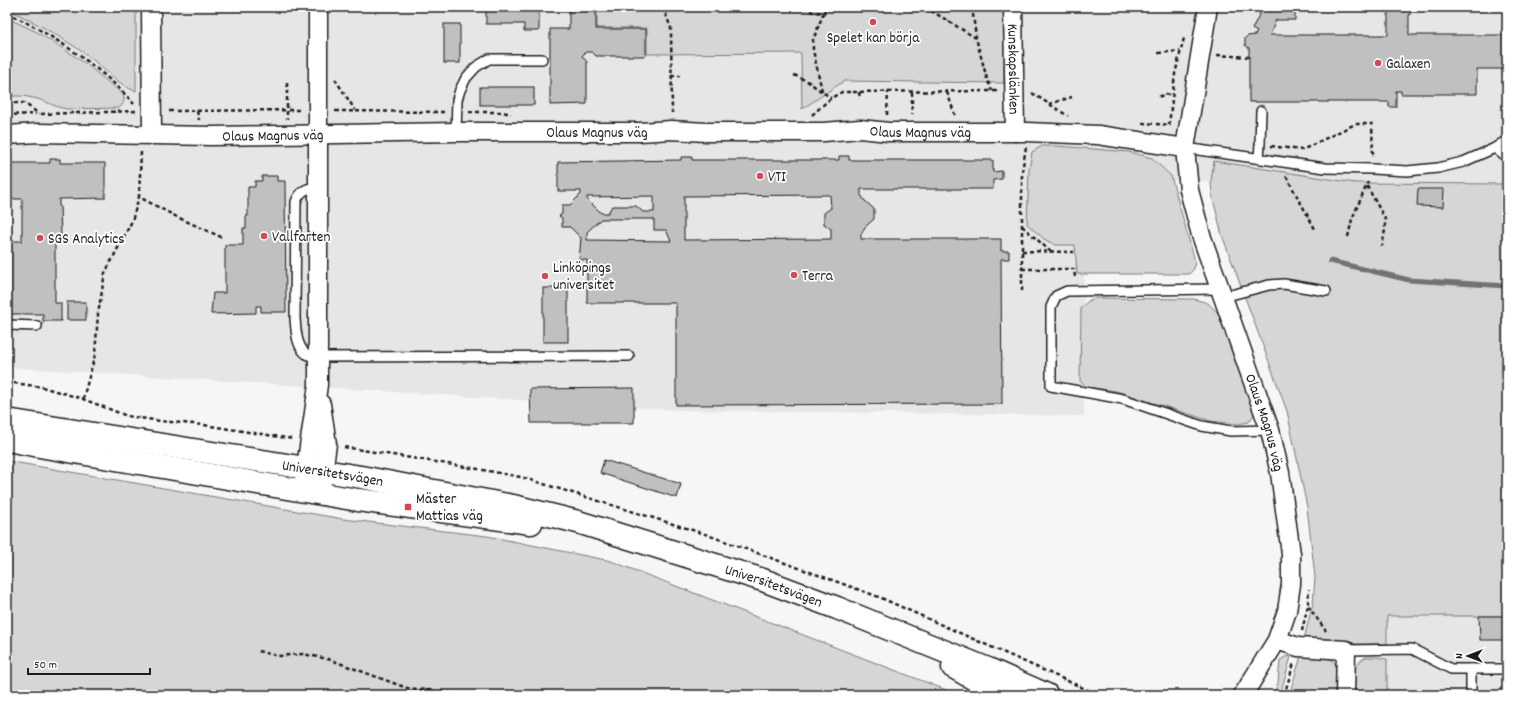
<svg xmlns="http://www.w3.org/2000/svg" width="1514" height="702" font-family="Dekko,sans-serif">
<rect width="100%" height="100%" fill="#f6f6f6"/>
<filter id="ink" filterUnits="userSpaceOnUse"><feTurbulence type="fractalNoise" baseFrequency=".025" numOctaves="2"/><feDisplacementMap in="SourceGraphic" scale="8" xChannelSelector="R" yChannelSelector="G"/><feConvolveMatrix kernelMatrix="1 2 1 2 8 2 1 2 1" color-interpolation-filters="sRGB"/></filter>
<g filter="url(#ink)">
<g fill="#e6e6e6">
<path d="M 7,7 L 1507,7 L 1507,186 L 1504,184 L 1355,183 L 1214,161 L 1211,181 L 1084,180 L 1084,416 L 673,410 L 7,367 Z"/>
<rect x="1387" y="616" width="120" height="79"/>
</g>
<g fill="#d6d6d6" stroke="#797979">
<path d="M 7,7 L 136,7 L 136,91 C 122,88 100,65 87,55 C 61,37 35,22 7,9 Z"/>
<path d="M 597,7 L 1005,7 L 1004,83 L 844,81 L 802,109 L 801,53 L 647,54 L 647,28 L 597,28 Z"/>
<path d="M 7,18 L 35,31 L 67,51 L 86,64 L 123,94 C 125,100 124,104 119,108 L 67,109 L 58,107 L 38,99 L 23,96 L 7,96 Z"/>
<path d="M 1042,146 L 1058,146 L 1129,152 L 1152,158 L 1171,176 L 1195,261 L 1194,269 L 1189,274 L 1077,274 L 1075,245 L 1055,245 L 1044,239 L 1027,224 L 1029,170 L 1032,152 Z"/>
<path d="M 1214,161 L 1355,183 L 1504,184 L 1507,186 L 1507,616 L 1387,616 L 1387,644 L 1320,644 L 1304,639 L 1313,603 L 1315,577 L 1307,507 L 1287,411 L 1222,235 L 1212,195 L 1211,181 Z"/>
<path d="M 1094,298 L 1194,299 L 1208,303 L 1218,313 L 1255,413 L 1249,422 L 1238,424 L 1211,421 L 1116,391 L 1087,387 L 1080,381 L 1081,308 L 1088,301 Z"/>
<path d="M 7,461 L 343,519 L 487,536 L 611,561 L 954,693 L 953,695 L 7,695 Z"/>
<path d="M 1287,656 L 1291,657 L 1280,695 L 1273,695 L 1278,683 L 1280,660 Z"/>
<path d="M 1301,656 C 1340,657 1336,657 1340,695 L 1289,695 Z"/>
<path d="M 1366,657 L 1376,657 L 1387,659 L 1387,695 L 1352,695 C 1353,680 1351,665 1366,657 Z"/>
</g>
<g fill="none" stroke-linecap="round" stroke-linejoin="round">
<path stroke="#727272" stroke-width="5" d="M 1330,261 L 1409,280 L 1507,286"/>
</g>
<g fill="#c0c0c0" stroke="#1c1c1c" fill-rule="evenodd">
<path d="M 486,7 L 539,7 L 539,31 L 524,31 L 524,24 L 486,24 Z"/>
<path d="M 569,7 L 596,7 L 596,29 L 646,29 L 646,56 L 596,56 L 592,52 L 586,52 L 582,56 L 587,62 L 587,104 L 550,105 L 550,29 L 569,29 Z"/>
<path d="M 1263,7 L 1295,7 L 1295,20 L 1276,20 L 1270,35 L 1388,35 L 1388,7 L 1410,7 L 1410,15 L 1409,15 L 1409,35 L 1507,35 L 1507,69 L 1477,69 L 1477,94 L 1401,94 L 1401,91 L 1396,91 L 1396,107 L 1389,107 L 1389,102 L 1249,102 L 1249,48 L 1245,45 L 1245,38 L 1248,36 L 1255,35 L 1257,32 L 1252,29 Z"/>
<rect x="444" y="24" width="16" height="39"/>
<rect x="480" y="87" width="54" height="18"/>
<path d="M 839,156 L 849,156 L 849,160 L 993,160 L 993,172 L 1002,171 L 1002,179 L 993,180 L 993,189 L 861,189 L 861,195 L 865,201 L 874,209 L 874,219 L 865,227 L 861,234 L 861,239 L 1001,239 L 1001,251 L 1009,251 L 1009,259 L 1001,259 L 1002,404 L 676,405 L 676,303 L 587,303 L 587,260 L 579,260 L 581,238 L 570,227 L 562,227 L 562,218 L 559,216 L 562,214 L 562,205 L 570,205 L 581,194 L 581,191 L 558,191 L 558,162 L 681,160 L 681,157 L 692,157 L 692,160 L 839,160 ZM 830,195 L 831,208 L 824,213 L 824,224 L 831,229 L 831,239 L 684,240 L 684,196 ZM 654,196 L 654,212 L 643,212 L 636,206 L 612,206 L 608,213 L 601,213 L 587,199 L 587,197 ZM 601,219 L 654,219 L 654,230 L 666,230 L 671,241 L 587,240 L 587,232 Z"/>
<path d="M 50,159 L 60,159 L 60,163 L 105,163 L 105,198 L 59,199 L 59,206 L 60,206 L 61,236 L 58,236 L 58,241 L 55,241 L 55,303 L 61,303 L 61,321 L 43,321 L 43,314 L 7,314 L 7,241 L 22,241 L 22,199 L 7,199 L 7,163 L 50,163 Z"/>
<path d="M 262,176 L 277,176 L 277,181 L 285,181 L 286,312 L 261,312 L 261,306 L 256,306 L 256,313 L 211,314 L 213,293 L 225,293 L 225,245 L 243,245 L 243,228 L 246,228 L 246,216 L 248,216 L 248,187 L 255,187 L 255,181 L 262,181 Z"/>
<path d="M 1418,189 L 1444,189 L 1443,207 L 1417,206 Z"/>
<rect x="543" y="288" width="25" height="54"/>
<rect x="67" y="302" width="19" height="18"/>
<path d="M 634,388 L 634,423 L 531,423 L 530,389 Z"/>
<path d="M 604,460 L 681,484 L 677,498 L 600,473 Z"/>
<path d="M 1479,616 L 1507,616 L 1507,640 L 1480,640 Z"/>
</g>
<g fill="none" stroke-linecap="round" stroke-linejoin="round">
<defs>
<g id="service">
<path d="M 456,132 L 457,100 L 460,90 L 466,78 L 476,67 L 489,59 L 542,59"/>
<path d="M 1185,148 L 1325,168 L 1373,169 L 1407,171 L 1438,168 L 1463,162 L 1495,148 L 1507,140"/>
<path d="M 1495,148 L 1507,158"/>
<path d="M 1259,158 L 1260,144 L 1261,111"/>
<path d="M 318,187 C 306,188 300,191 296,202 L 295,318 C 296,330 296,348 308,355 C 311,356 315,356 318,357 L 629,356"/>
<path d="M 1220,289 L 1067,291 L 1056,296 L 1051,307 L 1051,386 L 1123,399 L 1202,426 L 1231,431 L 1270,430"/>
<path d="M 1223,297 L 1269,285 L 1284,284 L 1326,291"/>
<path d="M 7,325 L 37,326"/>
<path d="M 1346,650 L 1412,649 L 1451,669 L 1507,669"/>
<path d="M 1471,695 L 1471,669"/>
</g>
<g id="minor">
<path d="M 151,7 L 152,134"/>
<path id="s1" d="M 1013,7 L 1015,132"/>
<path id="s2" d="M 1208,7 L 1185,148 L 1189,190 L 1201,235 L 1270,430 L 1280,473 L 1291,554 L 1291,584 L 1287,611 L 1277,640 L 1243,695"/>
<path id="s3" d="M 7,135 L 38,133 L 212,136 L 456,132 L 640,132 L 671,130 L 706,132 L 824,132 L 860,129 L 889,132 L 1027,132 L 1098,135 L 1185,148"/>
<path d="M 304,481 L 318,385 L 318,7"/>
<path d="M 320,494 L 327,444 L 321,404"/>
<path d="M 1277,640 L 1298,647 L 1346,650 L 1345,695"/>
</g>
<g id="secondary">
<path id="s4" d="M 7,420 L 361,477 L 513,506 L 578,522 L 763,580 L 837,608 L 988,669 L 1047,695"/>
<path d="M 7,440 L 45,447 L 358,500 L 531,523"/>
<path d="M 953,667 L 1002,695"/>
</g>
</defs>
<use href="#service" stroke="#1c1c1c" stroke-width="12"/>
<use href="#minor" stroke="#1c1c1c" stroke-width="21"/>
<use href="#secondary" stroke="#1c1c1c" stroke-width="25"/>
<g stroke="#1c1c1c" stroke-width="2.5" stroke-dasharray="4 3" stroke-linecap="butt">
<path d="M 663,7 L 671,28 L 672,113"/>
<path d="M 804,7 C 811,13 816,13 824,12 L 826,7"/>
<path d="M 925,7 L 976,38 L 987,79 L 992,91"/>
<path d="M 972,7 L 976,37"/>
<path d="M 1175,8 L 1192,9"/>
<path d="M 7,13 C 49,32 104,69 134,104"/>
<path d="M 1158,53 L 1180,51"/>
<path d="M 1217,55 L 1249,57"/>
<path d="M 794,75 L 807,81 L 831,98"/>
<path d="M 671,76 L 680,76"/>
<path d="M 335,79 L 355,110"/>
<path d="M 287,83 L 287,119"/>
<path d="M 822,91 L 813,50 L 813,40 L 824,12"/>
<path d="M 859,92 L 860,99"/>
<path d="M 912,92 L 912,115"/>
<path d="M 947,92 L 955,115"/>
<path d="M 1032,93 L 1068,116"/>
<path d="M 1159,97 L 1165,94 L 1172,95"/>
<path d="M 7,103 L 24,103 L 39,114"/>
<path d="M 1049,104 L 1072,97"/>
<path d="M 169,111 L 302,110"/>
<path d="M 197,111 L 199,120"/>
<path d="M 335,111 L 446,112"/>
<path d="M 469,112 L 503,112 L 511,114"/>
<path d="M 41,114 L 136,111"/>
<path d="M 7,115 L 36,114"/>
<path d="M 812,115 L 831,98 L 842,92 L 999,91"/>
<path d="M 887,115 L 888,92"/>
<path d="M 1142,123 L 1171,125"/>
<path d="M 1169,125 L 1175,74 L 1184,38"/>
<path d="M 1271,146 L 1302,150 L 1355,124 L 1372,124 L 1373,157"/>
<path d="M 141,152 L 139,197 L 177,217 L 221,237"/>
<path d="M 1286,176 L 1315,229"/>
<path d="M 1367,186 L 1385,219 L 1385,230 L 1382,246"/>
<path d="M 1022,226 L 1051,252"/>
<path d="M 1348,237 L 1352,219 L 1368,182"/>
<path d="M 1022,251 L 1074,252"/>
<path d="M 1022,269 L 1074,269 L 1075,277"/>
<path d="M 1022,291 L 1022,172 L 1026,147"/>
<path d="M 7,382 L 42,387 L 83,399 L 127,416 L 160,421 L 204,425 L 293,439"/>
<path d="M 83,399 L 95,355 L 98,314 L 105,273 L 132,221 L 139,197"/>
<path d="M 344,447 L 472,468 L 521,477 L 702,533 L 879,597 L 1099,695"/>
<path d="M 1308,606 L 1326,631"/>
<path d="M 1302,631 L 1308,605 L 1309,589"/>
<path d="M 258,651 L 278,656 L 303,654 L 328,659 L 407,688 L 471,695"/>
<path d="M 1284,695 L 1294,663"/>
</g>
<use href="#service" stroke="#fff" stroke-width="9"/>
<use href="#minor" stroke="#fff" stroke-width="18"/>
<use href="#secondary" stroke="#fff" stroke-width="22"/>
</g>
</g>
<g fill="#d1495b" stroke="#fff" stroke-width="1.5">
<circle cx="873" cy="22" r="4"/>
<circle cx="1378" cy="63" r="4"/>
<circle cx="760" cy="176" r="4"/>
<circle cx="264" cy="236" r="4"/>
<circle cx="40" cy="238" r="4"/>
<circle cx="794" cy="275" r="4"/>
<circle cx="545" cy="276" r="4"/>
<rect x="404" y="503" width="8" height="8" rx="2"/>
</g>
<g text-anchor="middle" stroke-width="3.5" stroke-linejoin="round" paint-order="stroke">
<g font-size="15" fill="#1c1c1c" stroke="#fff" text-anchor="start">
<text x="873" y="42" text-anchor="middle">Spelet kan börja</text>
<text x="1386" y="68">Galaxen</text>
<text x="768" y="181">VTI</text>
<text x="272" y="241">Vallfarten</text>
<text x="48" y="243">SGS Analytics</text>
<text x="553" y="272">Linköpings<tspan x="553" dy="17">universitet</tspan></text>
<text x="802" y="280">Terra</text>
<text x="416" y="503">Mäster<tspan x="416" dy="17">Mattias väg</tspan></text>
</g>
<g font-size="15" fill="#1c1c1c" stroke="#fff">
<text dy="5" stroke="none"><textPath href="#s1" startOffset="62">Kunskapslänken</textPath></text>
<text dy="5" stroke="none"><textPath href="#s3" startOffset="914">Olaus Magnus väg</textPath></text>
<text dy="5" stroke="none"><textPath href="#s3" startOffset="590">Olaus Magnus väg</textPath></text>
<text dy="5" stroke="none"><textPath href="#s3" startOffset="266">Olaus Magnus väg</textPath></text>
<text dy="5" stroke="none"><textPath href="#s2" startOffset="430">Olaus Magnus väg</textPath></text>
<text dy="5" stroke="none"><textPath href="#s4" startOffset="330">Universitetsvägen</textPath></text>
<text dy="5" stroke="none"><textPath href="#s4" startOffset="786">Universitetsvägen</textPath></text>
</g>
</g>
<rect width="1514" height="702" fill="none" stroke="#fff" stroke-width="24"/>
<rect x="12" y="12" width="1490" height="678" fill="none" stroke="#1c1c1c" stroke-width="1.5" filter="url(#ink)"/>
<g transform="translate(1468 656) rotate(270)" stroke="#ffffff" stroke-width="3" paint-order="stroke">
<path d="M0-3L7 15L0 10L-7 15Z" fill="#1c1c1c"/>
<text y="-6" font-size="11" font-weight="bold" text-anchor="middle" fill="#1c1c1c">N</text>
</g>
<path d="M28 668v6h122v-6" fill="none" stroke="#1c1c1c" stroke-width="2"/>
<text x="34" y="668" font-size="12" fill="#1c1c1c" stroke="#ffffff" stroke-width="3" paint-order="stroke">50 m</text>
</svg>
